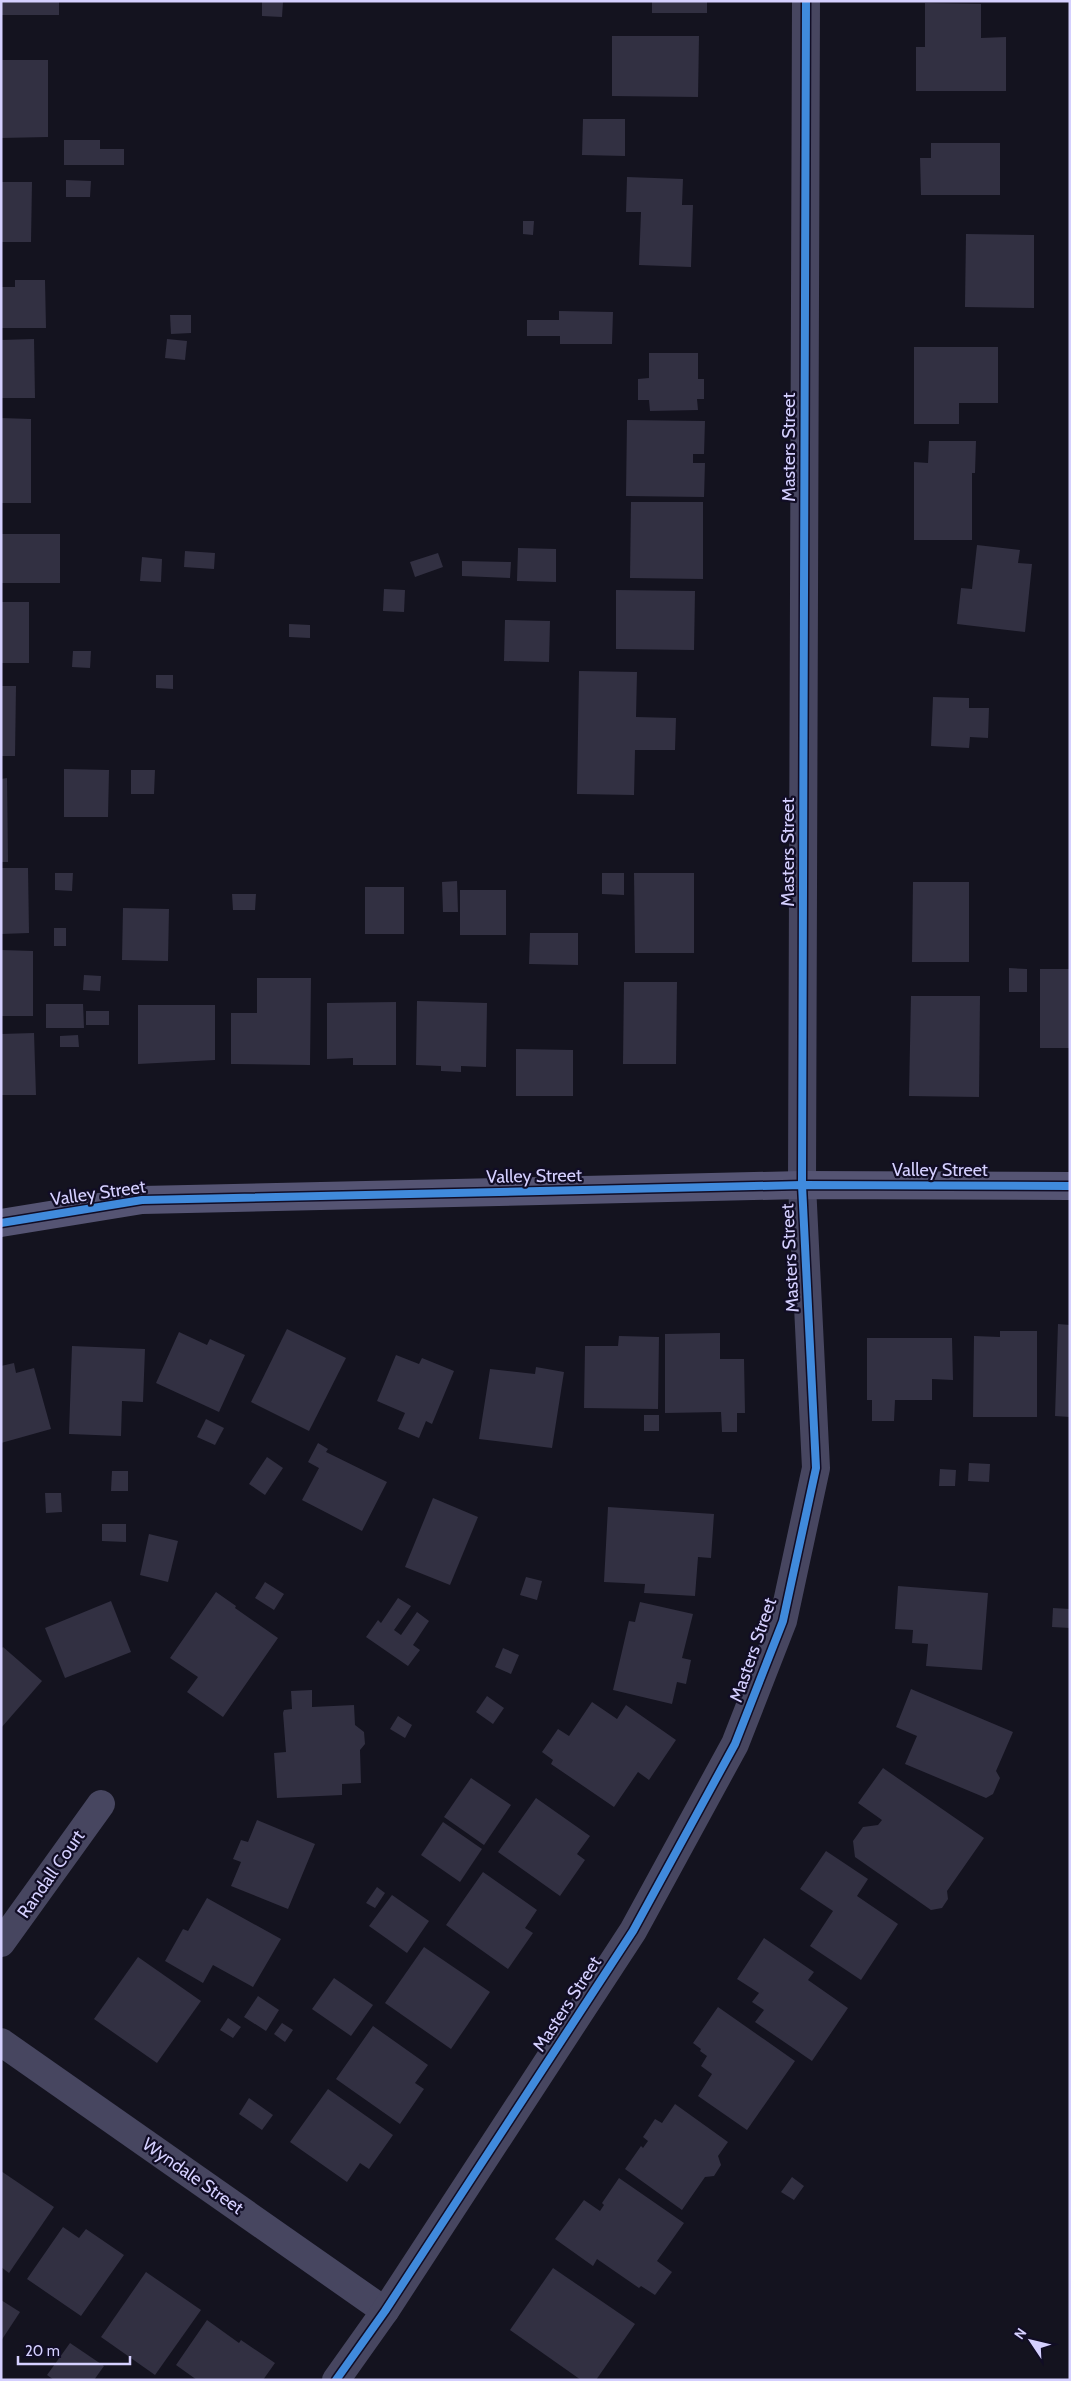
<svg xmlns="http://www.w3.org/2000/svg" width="1071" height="2381" font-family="Cabin,sans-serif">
<rect width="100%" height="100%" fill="#14131f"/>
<g fill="#323042">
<rect x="1" y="1" width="58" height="14"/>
<path d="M 262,1 L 283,2 L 282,17 L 262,16 Z"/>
<rect x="652" y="1" width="55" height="12"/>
<path d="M 925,3 L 981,4 L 981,38 L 1006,37 L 1006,91 L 916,91 L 916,47 L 925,47 Z"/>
<path d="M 612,36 L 699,36 L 698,97 L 612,96 Z"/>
<path d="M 1,60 L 48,60 L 48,137 L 1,138 Z"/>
<path d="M 583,119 L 625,119 L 625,156 L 582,155 Z"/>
<path d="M 64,140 L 100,140 L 100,149 L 124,149 L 124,165 L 64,165 Z"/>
<path d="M 931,143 L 1000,143 L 1000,195 L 921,195 L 920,158 L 931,158 Z"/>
<path d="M 627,177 L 683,179 L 682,205 L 693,205 L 691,267 L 639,265 L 641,212 L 626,212 Z"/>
<path d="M 66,180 L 91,181 L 90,197 L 66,197 Z"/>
<path d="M 1,182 L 32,182 L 31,242 L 1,242 Z"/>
<path d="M 523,221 L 534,221 L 533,235 L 523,234 Z"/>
<path d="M 966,234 L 1034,235 L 1034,308 L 965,307 Z"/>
<path d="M 15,280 L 45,280 L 46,328 L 1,328 L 1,287 L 15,287 Z"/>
<path d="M 559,311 L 613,312 L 612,344 L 560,344 L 560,336 L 527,336 L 527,320 L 559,320 Z"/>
<path d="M 170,315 L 191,315 L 191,333 L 171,334 Z"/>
<path d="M 34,339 L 35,398 L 1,398 L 1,340 Z"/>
<path d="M 167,339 L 187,341 L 185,360 L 165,358 Z"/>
<path d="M 914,347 L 998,347 L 998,403 L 959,403 L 959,424 L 914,424 Z"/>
<path d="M 649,353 L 698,353 L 698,379 L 704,379 L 704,399 L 697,399 L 698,410 L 650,411 L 649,400 L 638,400 L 638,379 L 649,378 Z"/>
<path d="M 1,418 L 31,419 L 31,503 L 1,503 Z"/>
<path d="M 627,420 L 705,421 L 704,454 L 693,454 L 693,463 L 705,463 L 704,497 L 626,496 Z"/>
<path d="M 929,441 L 976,441 L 975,473 L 972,473 L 972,540 L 914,540 L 914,462 L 928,463 Z"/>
<path d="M 631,502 L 703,502 L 703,579 L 630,578 Z"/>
<rect x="1" y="534" width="59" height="49"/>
<path d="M 977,545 L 1020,550 L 1018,563 L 1032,564 L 1025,632 L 957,624 L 961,588 L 972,589 Z"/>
<path d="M 518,548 L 556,549 L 556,582 L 517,581 Z"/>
<path d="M 185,551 L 215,553 L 214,569 L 184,567 Z"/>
<path d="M 438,553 L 443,567 L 415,577 L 410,562 Z"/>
<path d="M 142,557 L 162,559 L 161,582 L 140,581 Z"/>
<path d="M 462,561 L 511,562 L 510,578 L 462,576 Z"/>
<path d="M 384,589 L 405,590 L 404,612 L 383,611 Z"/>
<path d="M 616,590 L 695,591 L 694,650 L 616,649 Z"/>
<rect x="1" y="602" width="28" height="61"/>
<path d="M 505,620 L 550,621 L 549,662 L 504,661 Z"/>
<path d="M 289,624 L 310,625 L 310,638 L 289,637 Z"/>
<path d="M 73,651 L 91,651 L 90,668 L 72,667 Z"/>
<path d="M 579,671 L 637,672 L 636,717 L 676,718 L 675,750 L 635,750 L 634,795 L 577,794 Z"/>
<path d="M 156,675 L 173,675 L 173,689 L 156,688 Z"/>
<path d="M 1,686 L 16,686 L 15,756 L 1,756 Z"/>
<path d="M 933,697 L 969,698 L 969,708 L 989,708 L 988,738 L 970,737 L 969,748 L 931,746 Z"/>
<path d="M 64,769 L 109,770 L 108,817 L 64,817 Z"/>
<path d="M 131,770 L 155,770 L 154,794 L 131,794 Z"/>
<path d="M 7,778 L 8,862 L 1,862 L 1,779 Z"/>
<path d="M 1,868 L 28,868 L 29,933 L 1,934 Z"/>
<path d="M 55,873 L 73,873 L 72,891 L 55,890 Z"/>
<path d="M 602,873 L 624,873 L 624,895 L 602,894 Z"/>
<path d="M 634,873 L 694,873 L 694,953 L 635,953 Z"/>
<path d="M 457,881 L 458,912 L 443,912 L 442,882 Z"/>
<path d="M 913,882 L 969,882 L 969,962 L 912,962 Z"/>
<rect x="365" y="887" width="39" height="47"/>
<rect x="460" y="890" width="46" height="45"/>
<path d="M 232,894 L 256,894 L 255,910 L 233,910 Z"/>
<path d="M 123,908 L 169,909 L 168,961 L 122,960 Z"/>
<rect x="54" y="928" width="12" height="18"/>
<path d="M 530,933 L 578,933 L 578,965 L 529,964 Z"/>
<path d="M 1,950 L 33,951 L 33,1016 L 1,1016 Z"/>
<path d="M 1009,968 L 1027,969 L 1027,992 L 1009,992 Z"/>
<rect x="1040" y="969" width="30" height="79"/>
<path d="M 84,975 L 101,976 L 100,991 L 83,990 Z"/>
<path d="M 257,978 L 311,978 L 310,1065 L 231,1064 L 231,1013 L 257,1013 Z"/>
<path d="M 624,982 L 677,982 L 676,1064 L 623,1064 Z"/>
<path d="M 911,996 L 980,996 L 979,1097 L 909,1096 Z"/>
<path d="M 417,1001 L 487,1003 L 486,1067 L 461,1066 L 461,1072 L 441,1071 L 441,1066 L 416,1065 Z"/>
<path d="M 396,1002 L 396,1065 L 353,1065 L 353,1058 L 327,1059 L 327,1003 Z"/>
<path d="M 46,1004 L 83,1004 L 84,1028 L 46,1028 Z"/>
<path d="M 138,1005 L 215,1005 L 215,1060 L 138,1064 Z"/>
<rect x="86" y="1011" width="23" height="14"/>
<path d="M 34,1033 L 36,1095 L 1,1095 L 1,1034 Z"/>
<path d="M 78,1035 L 79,1047 L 60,1047 L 60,1036 Z"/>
<path d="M 516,1049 L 573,1050 L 573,1096 L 516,1096 Z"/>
<path d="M 1058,1324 L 1070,1325 L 1070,1417 L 1055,1416 Z"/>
<path d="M 287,1329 L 346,1358 L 309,1431 L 251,1402 Z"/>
<path d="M 1000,1331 L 1037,1331 L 1037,1417 L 973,1417 L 974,1336 L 1000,1337 Z"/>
<path d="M 179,1332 L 207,1345 L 210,1339 L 245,1355 L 219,1412 L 156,1383 Z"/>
<path d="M 720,1333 L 720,1359 L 744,1359 L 745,1413 L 737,1413 L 737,1432 L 722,1432 L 721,1412 L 665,1413 L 665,1334 Z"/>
<path d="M 619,1336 L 659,1337 L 658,1409 L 584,1408 L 585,1346 L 618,1346 Z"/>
<path d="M 867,1338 L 952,1338 L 953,1380 L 932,1379 L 932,1400 L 895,1400 L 894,1421 L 872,1421 L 872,1400 L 867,1400 Z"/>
<path d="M 72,1346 L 145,1349 L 143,1402 L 122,1401 L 121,1436 L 69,1434 Z"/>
<path d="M 396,1355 L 419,1364 L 422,1358 L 454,1371 L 432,1424 L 426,1421 L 419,1438 L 398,1429 L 405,1413 L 377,1401 Z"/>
<path d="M 14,1363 L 16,1373 L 34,1368 L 51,1429 L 1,1443 L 1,1366 Z"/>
<path d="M 536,1367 L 564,1372 L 552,1448 L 479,1439 L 490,1369 L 535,1374 Z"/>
<rect x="644" y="1415" width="15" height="16"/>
<path d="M 206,1419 L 224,1428 L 215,1445 L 197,1437 Z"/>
<path d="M 318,1443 L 328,1449 L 326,1452 L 387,1482 L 362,1531 L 302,1500 L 319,1468 L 308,1462 Z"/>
<path d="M 267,1457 L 283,1468 L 265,1495 L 249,1484 Z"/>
<path d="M 969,1463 L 990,1464 L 989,1482 L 968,1481 Z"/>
<path d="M 940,1469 L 956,1470 L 955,1486 L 939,1486 Z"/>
<path d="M 112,1471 L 128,1471 L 128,1491 L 111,1491 Z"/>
<path d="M 45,1493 L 61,1493 L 62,1512 L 46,1513 Z"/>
<path d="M 433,1498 L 478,1517 L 450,1585 L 405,1567 Z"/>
<path d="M 608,1507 L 714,1514 L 711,1558 L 698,1557 L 695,1596 L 644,1593 L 645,1584 L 604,1582 Z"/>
<path d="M 102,1524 L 126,1524 L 126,1542 L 102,1541 Z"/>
<path d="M 149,1534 L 178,1541 L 168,1582 L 140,1575 Z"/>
<path d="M 526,1577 L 542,1581 L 537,1600 L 520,1595 Z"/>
<path d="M 265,1582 L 284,1594 L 274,1610 L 255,1598 Z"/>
<path d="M 898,1586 L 988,1593 L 982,1670 L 926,1666 L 928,1644 L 912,1643 L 913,1630 L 895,1629 Z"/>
<path d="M 216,1592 L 236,1606 L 235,1608 L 278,1638 L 223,1717 L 187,1692 L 198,1677 L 170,1658 Z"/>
<path d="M 398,1598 L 411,1606 L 394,1630 L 401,1635 L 417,1612 L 429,1621 L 413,1645 L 420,1650 L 408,1666 L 366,1637 L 378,1620 L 381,1623 Z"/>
<path d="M 111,1601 L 131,1652 L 65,1678 L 45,1628 Z"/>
<path d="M 640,1602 L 693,1614 L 682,1658 L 691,1660 L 686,1684 L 677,1682 L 672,1704 L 613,1690 L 629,1621 L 635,1622 Z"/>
<path d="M 1053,1608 L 1070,1609 L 1070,1628 L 1052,1627 Z"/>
<path d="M 3,1647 L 42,1681 L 1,1728 L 1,1649 Z"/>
<path d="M 503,1648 L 519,1655 L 511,1674 L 495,1667 Z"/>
<path d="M 911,1689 L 1013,1732 L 996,1771 L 1000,1778 L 993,1794 L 986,1798 L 905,1764 L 917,1736 L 896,1727 Z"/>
<path d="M 312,1690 L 312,1707 L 354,1705 L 355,1725 L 364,1732 L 365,1744 L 360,1750 L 361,1783 L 342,1784 L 342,1795 L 277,1798 L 274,1753 L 286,1752 L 283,1713 L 284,1710 L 292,1709 L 291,1691 Z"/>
<path d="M 487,1696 L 504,1708 L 493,1724 L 476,1712 Z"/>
<path d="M 592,1702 L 617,1719 L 626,1705 L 676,1740 L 649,1780 L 638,1772 L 614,1807 L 551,1764 L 553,1760 L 542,1752 L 558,1729 L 569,1736 Z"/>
<path d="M 398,1716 L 412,1725 L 405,1738 L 390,1729 Z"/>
<path d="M 883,1768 L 984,1838 L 947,1891 L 948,1899 L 942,1908 L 931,1910 L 855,1857 L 853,1841 L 863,1827 L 878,1825 L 882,1820 L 858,1803 Z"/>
<path d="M 471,1778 L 511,1805 L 484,1845 L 444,1817 Z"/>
<path d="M 536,1798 L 590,1836 L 577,1854 L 585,1860 L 560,1896 L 498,1852 Z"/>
<path d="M 257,1820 L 315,1844 L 288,1909 L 231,1886 L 241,1862 L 233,1859 L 241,1840 L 248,1842 Z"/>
<path d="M 443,1822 L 482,1849 L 460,1882 L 421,1855 Z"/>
<path d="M 826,1851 L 868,1879 L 857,1896 L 898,1924 L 861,1980 L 810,1946 L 833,1911 L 800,1889 Z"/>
<path d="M 483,1872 L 537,1910 L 525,1928 L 533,1933 L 508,1969 L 446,1925 Z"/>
<path d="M 377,1887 L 385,1893 L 375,1908 L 366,1903 Z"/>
<path d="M 392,1895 L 429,1921 L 407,1953 L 369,1926 Z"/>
<path d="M 207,1898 L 281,1939 L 253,1987 L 213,1965 L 203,1983 L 165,1961 L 183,1929 L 188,1931 Z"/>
<path d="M 764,1938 L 814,1972 L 808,1980 L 848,2008 L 812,2061 L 755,2022 L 764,2010 L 752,2002 L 759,1993 L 737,1979 Z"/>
<path d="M 424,1947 L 490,1992 L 451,2049 L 385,2003 Z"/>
<path d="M 138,1957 L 201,2001 L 157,2063 L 94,2019 Z"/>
<path d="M 334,1978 L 373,2005 L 351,2036 L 312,2009 Z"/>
<path d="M 258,1996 L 279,2010 L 266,2031 L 244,2017 Z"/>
<path d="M 718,2007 L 795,2061 L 747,2130 L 698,2096 L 712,2074 L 701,2066 L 707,2056 L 700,2051 L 701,2049 L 693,2043 Z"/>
<path d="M 228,2018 L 241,2027 L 233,2038 L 220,2030 Z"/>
<path d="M 282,2023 L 293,2030 L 285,2042 L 274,2034 Z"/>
<path d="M 373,2026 L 428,2065 L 415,2083 L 424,2089 L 400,2124 L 336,2079 Z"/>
<path d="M 328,2089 L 393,2135 L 369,2169 L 360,2163 L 347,2182 L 290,2142 Z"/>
<path d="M 249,2098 L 273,2115 L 262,2130 L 239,2114 Z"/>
<path d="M 675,2104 L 728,2142 L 718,2156 L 721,2165 L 714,2176 L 705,2177 L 682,2210 L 625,2169 L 641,2146 L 643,2148 L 648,2141 L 643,2137 L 655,2119 L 662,2123 Z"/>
<path d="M 1,2171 L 54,2207 L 9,2273 L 1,2267 Z"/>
<path d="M 792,2177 L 804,2186 L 794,2200 L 781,2192 Z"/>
<path d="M 619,2178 L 684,2223 L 657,2261 L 672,2272 L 655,2295 L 641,2286 L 639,2288 L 597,2259 L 593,2266 L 555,2239 L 584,2200 L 600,2211 L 604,2205 L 602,2203 Z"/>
<path d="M 63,2227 L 79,2238 L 86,2229 L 124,2255 L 81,2316 L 27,2279 Z"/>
<path d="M 553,2268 L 635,2324 L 596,2380 L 581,2380 L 510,2330 Z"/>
<path d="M 146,2272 L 201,2310 L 155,2375 L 101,2337 Z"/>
<path d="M 1,2300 L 20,2312 L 1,2341 Z"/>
<path d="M 207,2320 L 239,2343 L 241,2340 L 275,2363 L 263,2380 L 197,2380 L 176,2365 Z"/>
<path d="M 70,2343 L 104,2366 L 94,2380 L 54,2380 L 47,2375 Z"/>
</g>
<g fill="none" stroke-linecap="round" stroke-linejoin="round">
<g stroke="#474660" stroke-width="28">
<path d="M 1,1943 L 101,1804"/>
<path d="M 1,2042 L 385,2311"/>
<path d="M 336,2380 L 385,2311 L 633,1931 L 735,1744 L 783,1621 L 816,1468 L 802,1185 L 806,1"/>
</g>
<path stroke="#555473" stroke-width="28" d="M 1,1223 L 142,1200 L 802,1185 L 1070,1186"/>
<defs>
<g id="cycleway">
<path d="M 1,1223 L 142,1200 L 802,1185 L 1070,1186"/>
<path d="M 336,2380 L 385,2311 L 633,1931 L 735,1744 L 783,1621 L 816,1468 L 802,1185 L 806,1"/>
</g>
</defs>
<use href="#cycleway" stroke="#110d25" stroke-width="11"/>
<use href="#cycleway" stroke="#408adc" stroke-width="8"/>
</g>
<g text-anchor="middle" stroke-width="4.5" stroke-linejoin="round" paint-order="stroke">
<g font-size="18" fill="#d5d0ff" stroke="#110d25">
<text transform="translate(789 447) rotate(-90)" y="6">Masters Street</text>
<text transform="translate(788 852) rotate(-90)" y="6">Masters Street</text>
<text x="940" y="1176">Valley Street</text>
<text transform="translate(534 1176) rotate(-1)" y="6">Valley Street</text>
<text transform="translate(98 1193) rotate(-8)" y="6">Valley Street</text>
<text transform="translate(790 1258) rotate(-93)" y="6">Masters Street</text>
<text transform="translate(753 1650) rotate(-71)" y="6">Masters Street</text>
<text transform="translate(51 1874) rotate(-55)" y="6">Randall Court</text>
<text transform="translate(567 2004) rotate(-57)" y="6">Masters Street</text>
<text transform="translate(193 2176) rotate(35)" y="6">Wyndale Street</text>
</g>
</g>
<rect width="1071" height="2381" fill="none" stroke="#d5d0ff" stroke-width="5"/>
<g transform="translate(1031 2341) rotate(305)" stroke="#110d25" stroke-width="4" paint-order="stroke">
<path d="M0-4L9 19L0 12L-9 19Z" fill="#d5d0ff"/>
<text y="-8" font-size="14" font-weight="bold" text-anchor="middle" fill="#d5d0ff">N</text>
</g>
<path d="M18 2356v8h112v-8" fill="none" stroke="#d5d0ff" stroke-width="2.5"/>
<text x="25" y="2356" font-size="15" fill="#d5d0ff" stroke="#110d25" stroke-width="4" paint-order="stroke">20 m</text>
</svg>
